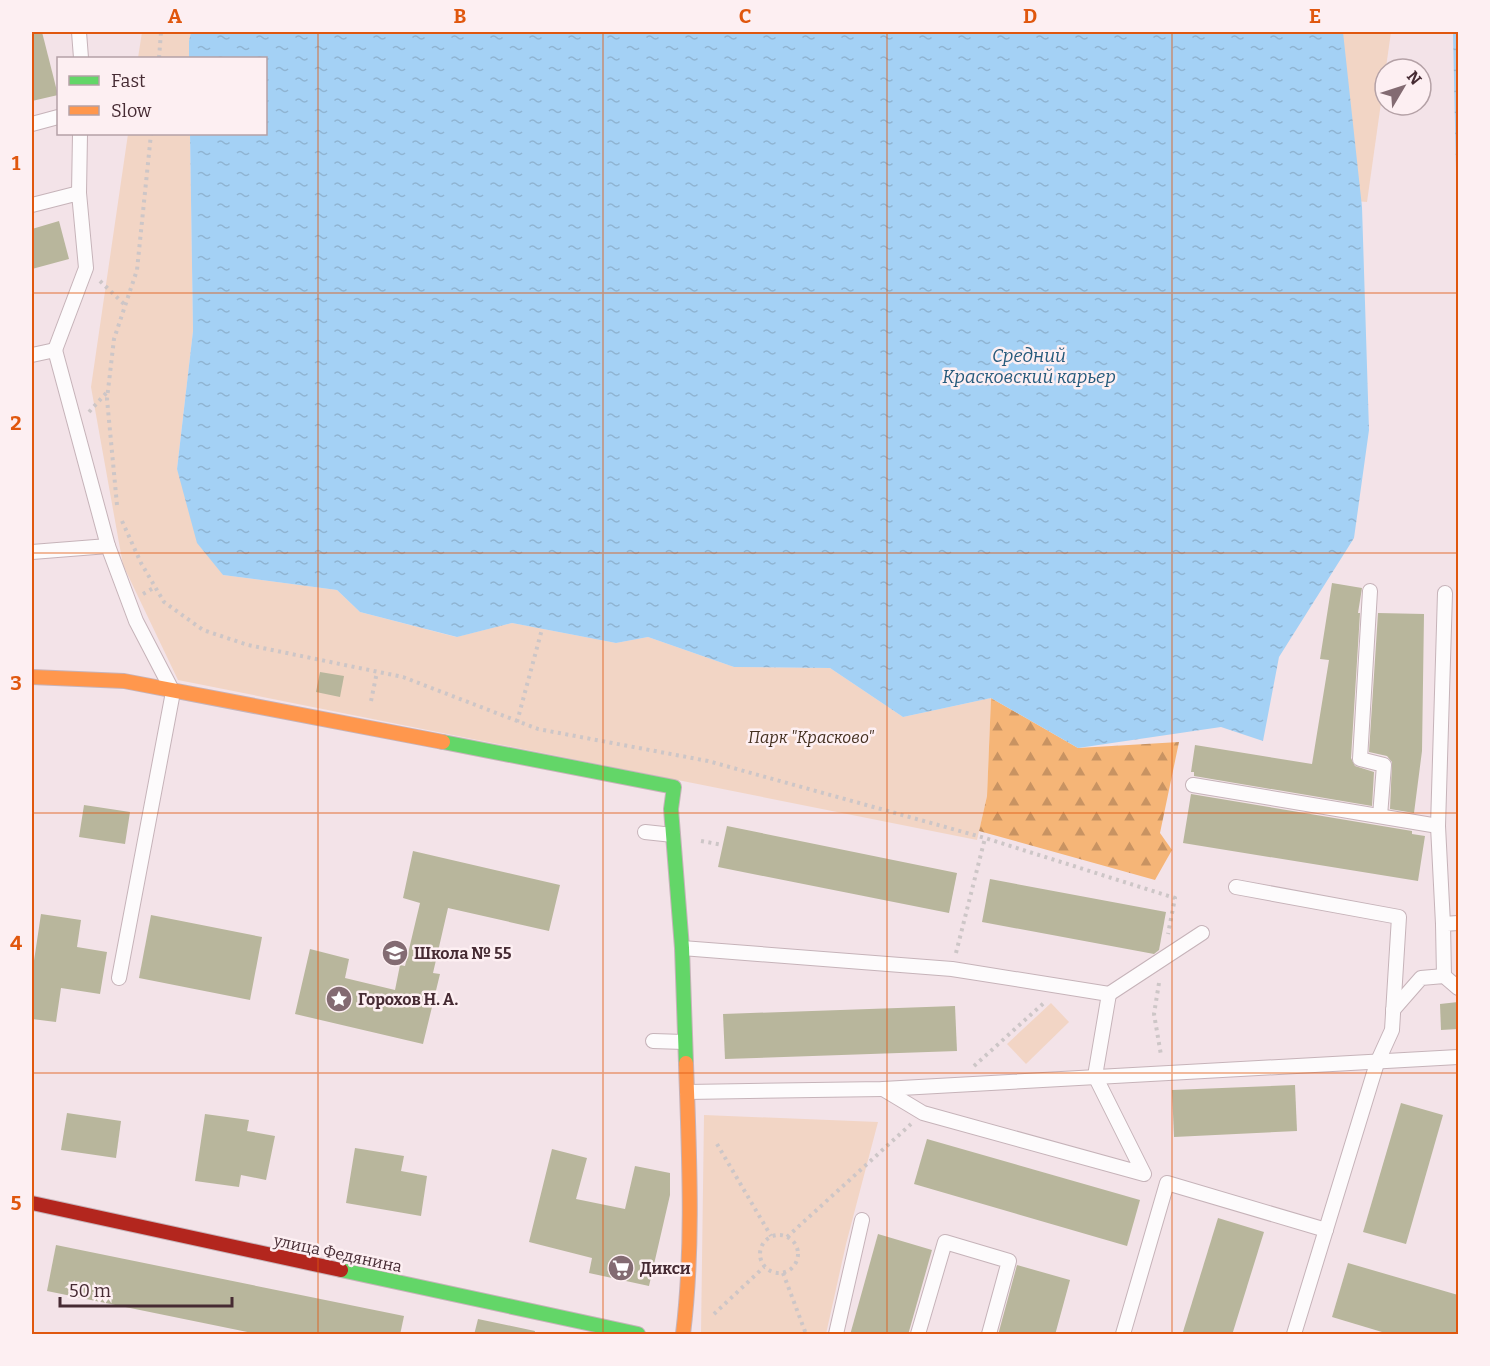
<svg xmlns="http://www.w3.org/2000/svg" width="1490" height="1366" font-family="Bitter,serif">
<defs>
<pattern id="forest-firs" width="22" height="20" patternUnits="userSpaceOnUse" patternTransform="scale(1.5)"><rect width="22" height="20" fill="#f5b577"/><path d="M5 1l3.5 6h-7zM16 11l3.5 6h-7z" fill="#c89362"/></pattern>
<pattern id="water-ripples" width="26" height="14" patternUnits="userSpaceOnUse" patternTransform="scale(1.5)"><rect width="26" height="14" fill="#a4d1f5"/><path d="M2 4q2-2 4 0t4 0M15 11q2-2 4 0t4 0" fill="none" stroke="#8fb4d2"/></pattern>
</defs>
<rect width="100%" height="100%" fill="#f3e3e8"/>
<g fill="#f2d5c5">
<path d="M 142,32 L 191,32 L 189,41 L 189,58 L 138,58 Z"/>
<path d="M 1337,32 L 1391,32 L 1367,202 L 1355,201 Z"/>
<path d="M 128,134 L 190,134 L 193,331 L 177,469 L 223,575 L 337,590 L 360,612 L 456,637 L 512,623 L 616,643 L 648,637 L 734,667 L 830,668 L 903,717 L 991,698 L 987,796 L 977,840 L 178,680 L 123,565 L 91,387 Z"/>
<path d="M 1051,1003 L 1069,1022 L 1026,1064 L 1007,1044 Z"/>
<path d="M 704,1115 L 878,1122 L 846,1244 L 826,1334 L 701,1334 Z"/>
</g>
<path fill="url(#forest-firs)" d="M 991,698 L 1078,748 L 1179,742 L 1160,833 L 1172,850 L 1155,880 L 979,831 L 987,796 Z"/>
<g fill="url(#water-ripples)">
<path d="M 191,32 L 1343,32 L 1362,207 L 1369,430 L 1354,538 L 1279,657 L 1263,741 L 1221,727 L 1078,748 L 991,698 L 903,717 L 830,668 L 734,667 L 648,637 L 616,643 L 512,623 L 457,637 L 360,612 L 337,590 L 223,575 L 197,543 L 177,469 L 193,331 L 190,134 L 266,134 L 266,58 L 189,58 L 189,41 Z"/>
<path d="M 1458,32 L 1458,263 L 1453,33 Z"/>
</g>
<g fill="#b8b69c">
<path d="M 32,32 L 42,32 L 58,95 L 32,101 Z"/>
<path d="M 59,221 L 69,259 L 32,269 L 32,229 Z"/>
<path d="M 1332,583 L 1362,588 L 1358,613 L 1360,613 L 1351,758 L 1355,766 L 1374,772 L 1372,806 L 1194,776 L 1194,772 L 1191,772 L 1195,745 L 1312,764 L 1329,660 L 1320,659 Z"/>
<path d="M 1378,613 L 1424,614 L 1422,751 L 1414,813 L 1390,809 L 1392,762 L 1387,756 L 1369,752 Z"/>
<path d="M 320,672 L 344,676 L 340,697 L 316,692 Z"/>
<path d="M 1191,794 L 1412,831 L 1412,834 L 1425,836 L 1418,881 L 1183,843 Z"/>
<path d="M 84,805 L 130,812 L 125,844 L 79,837 Z"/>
<path d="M 727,826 L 957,873 L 949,913 L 718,867 Z"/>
<path d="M 413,851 L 560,885 L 549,931 L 448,908 L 433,973 L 440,974 L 423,1044 L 295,1014 L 310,949 L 349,959 L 345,978 L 395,990 L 400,965 L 405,966 L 420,903 L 403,898 Z"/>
<path d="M 990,879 L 1166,912 L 1159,950 L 1154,954 L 982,922 Z"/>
<path d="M 41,914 L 81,920 L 77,947 L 107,952 L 100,994 L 61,988 L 56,1022 L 32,1019 L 32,974 Z"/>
<path d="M 151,915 L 262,937 L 250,1000 L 139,978 Z"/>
<path d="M 1458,1002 L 1458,1029 L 1441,1030 L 1440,1004 Z"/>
<path d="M 955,1006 L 957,1051 L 725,1059 L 723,1014 Z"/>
<path d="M 1295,1085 L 1297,1131 L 1174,1137 L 1172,1090 Z"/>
<path d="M 1401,1103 L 1443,1115 L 1406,1244 L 1363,1232 Z"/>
<path d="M 67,1113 L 121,1121 L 116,1158 L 61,1150 Z"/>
<path d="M 205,1114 L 249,1120 L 247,1131 L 275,1136 L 266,1180 L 241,1175 L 239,1187 L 195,1181 Z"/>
<path d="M 927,1139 L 1140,1200 L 1127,1246 L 914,1184 Z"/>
<path d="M 355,1148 L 404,1156 L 401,1171 L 427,1176 L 421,1216 L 346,1203 Z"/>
<path d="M 552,1149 L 587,1158 L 576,1199 L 625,1209 L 635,1166 L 670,1173 L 670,1195 L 649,1286 L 589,1273 L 592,1258 L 529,1242 Z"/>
<path d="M 1218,1218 L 1264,1232 L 1232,1335 L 1182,1335 Z"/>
<path d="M 878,1234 L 932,1250 L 908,1335 L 850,1335 Z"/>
<path d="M 56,1245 L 404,1316 L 400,1335 L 262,1335 L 47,1291 Z"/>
<path d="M 1348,1263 L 1458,1295 L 1458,1335 L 1392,1335 L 1332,1317 Z"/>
<path d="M 1017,1265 L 1070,1280 L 1055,1335 L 998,1335 Z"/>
<path d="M 478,1319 L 535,1331 L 534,1335 L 474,1335 Z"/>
</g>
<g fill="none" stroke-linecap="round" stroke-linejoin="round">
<defs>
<g id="lane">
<path d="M 79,32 L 81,58"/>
<path d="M 32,124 L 58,117"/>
<path d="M 79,193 L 80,134"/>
<path d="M 32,205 L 79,193 L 86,268 L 55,350"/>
<path d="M 32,355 L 55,350 L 108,546"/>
<path d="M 32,552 L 108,546 L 136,621 L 173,692 L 119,978"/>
<path d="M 1370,591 L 1360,759 L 1384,765 L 1380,816"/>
<path d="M 1193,785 L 1438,826"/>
<path d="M 645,832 L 673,835"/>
<path d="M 1236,887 L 1399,917 L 1392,1030 L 1377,1063 L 1294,1334"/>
<path d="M 1443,924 L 1438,826 L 1445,593"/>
<path d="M 682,948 L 952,969 L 1109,994 L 1095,1076 L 1144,1174 L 923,1113 L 883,1089"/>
<path d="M 1444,976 L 1443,924 L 1458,923"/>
<path d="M 1109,994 L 1202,933"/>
<path d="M 1393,1010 L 1421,978 L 1444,976 L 1458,988"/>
<path d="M 653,1041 L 684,1042"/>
<path d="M 687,1092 L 883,1089 L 1458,1057"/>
<path d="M 836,1334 L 862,1220"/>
<path d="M 918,1334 L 945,1242 L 1009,1261 L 989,1334"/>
<path d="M 1123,1334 L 1167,1183 L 1326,1230"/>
</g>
<g id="fast">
<path d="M 443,742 L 674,787 L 671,809 L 682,948 L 686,1063"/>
<path d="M 341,1270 L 638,1334"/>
</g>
<g id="slow">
<path d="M 32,677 L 124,681 L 443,742"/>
<path d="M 683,1334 C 694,1245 689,1153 686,1063"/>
</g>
<path id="jam" d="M 32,1203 L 341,1270"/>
</defs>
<use href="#lane" stroke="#c6b3b9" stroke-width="16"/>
<use href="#fast" stroke="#c6b3b9" stroke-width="16"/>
<use href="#slow" stroke="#c6b3b9" stroke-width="16"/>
<use href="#jam" stroke="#c6b3b9" stroke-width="16"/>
<g stroke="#cdc6c7" stroke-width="4" stroke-dasharray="3 4.5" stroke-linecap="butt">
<path d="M 159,58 L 161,32"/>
<path d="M 100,281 L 125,305"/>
<path d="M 89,412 L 108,391"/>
<path d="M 117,505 L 107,399 L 114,339 L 137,270 L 151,134"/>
<path d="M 122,521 L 141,563 L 164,602 L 203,630 L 248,645 L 403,677 L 538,729 L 708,761 L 985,838 L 1175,898 L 1168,934"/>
<path d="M 143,594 L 155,587"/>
<path d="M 371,701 L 377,672"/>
<path d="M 517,722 L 542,629"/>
<path d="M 701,841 L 723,845"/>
<path d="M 956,953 L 985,838"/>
<path d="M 1159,983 L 1154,1014 L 1161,1055"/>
<path d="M 974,1066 L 1046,1001"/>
<path d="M 717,1144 L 771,1236"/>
<circle cx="779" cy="1254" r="19"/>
<path d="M 787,1237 L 911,1124"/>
<path d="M 783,1273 L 806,1334"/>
<path d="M 714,1314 L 764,1267"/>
</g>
<use href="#lane" stroke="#fdfbfc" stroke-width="14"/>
<use href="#fast" stroke="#63d668" stroke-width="14"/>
<use href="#slow" stroke="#ff974d" stroke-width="14"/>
<use href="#jam" stroke="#b3261e" stroke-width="14"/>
</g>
<path fill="none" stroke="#e0570e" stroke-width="1.5" stroke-opacity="0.55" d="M 318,32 L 318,1334M 603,32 L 603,1334M 887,32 L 887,1334M 1172,32 L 1172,1334M 32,293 L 1458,293M 32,553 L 1458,553M 32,813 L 1458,813M 32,1073 L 1458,1073"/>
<defs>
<symbol id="school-disc" viewBox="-11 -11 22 22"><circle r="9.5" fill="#836b72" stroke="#fdeff2"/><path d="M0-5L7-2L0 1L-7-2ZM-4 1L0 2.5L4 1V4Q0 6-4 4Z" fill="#fff"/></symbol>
<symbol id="sight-disc" viewBox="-11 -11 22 22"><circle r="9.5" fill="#836b72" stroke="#fdeff2"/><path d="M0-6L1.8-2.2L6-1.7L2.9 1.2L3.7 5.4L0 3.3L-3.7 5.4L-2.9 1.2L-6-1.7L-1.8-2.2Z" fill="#fff"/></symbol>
<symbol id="supermarket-disc" viewBox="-11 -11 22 22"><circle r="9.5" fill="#836b72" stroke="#fdeff2"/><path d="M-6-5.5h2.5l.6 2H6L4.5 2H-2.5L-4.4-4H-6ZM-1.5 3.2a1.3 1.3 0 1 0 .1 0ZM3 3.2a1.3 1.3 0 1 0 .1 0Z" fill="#fff"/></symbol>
</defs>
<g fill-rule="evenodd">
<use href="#school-disc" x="380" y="938" width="30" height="30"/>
<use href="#sight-disc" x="324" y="984" width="30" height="30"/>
<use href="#supermarket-disc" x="606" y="1253" width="30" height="30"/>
</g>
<g text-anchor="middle" stroke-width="5" stroke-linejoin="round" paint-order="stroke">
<g font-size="16" font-style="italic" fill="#422e1e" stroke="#fdeff2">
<text x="811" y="743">Парк "Красково"</text>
</g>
<g font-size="16" font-weight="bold" fill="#462b33" stroke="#fdeff2" text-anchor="start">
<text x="414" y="959">Школа № 55</text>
<text x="358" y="1005">Горохов Н. А.</text>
<text x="640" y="1274">Дикси</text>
</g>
<g font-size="16" fill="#462b33" stroke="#fdeff2">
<text transform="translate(338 1253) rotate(12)" y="6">улица Федянина</text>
</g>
<g font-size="18" font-style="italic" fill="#24597b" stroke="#fdeff2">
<text x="1029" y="362">Средний<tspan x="1029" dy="21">Красковский карьер</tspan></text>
</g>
</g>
<rect width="1490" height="1366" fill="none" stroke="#fdeff2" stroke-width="66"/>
<rect x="57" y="57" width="210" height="78" fill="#fdeff2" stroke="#b4a1a6" stroke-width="1.5"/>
<rect x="69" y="76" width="30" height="9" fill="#63d668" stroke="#b4a1a6" stroke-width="1.5"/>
<text x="111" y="87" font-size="18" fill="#462b33">Fast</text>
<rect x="69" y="106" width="30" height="9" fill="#ff974d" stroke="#b4a1a6" stroke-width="1.5"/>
<text x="111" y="117" font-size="18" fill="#462b33">Slow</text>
<g transform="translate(1403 87) rotate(51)"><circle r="28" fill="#fdeff2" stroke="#b4a1a6" stroke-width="1.5"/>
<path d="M0-4.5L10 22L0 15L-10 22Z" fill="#836b72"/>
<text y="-9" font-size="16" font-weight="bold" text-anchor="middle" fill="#462b33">N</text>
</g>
<path d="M60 1297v9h172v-9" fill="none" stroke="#462b33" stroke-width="3"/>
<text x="69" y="1297" font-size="18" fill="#462b33" stroke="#fdeff2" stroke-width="4.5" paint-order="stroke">50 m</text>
<rect x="33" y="33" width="1424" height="1300" fill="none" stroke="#e0570e" stroke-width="2"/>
<g font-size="20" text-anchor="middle" font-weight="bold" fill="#e0570e">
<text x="175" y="23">A</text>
<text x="460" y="23">B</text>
<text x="745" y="23">C</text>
<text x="1030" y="23">D</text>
<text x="1315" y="23">E</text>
<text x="16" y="170">1</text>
<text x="16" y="430">2</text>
<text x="16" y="690">3</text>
<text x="16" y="950">4</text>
<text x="16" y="1210">5</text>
</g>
</svg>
